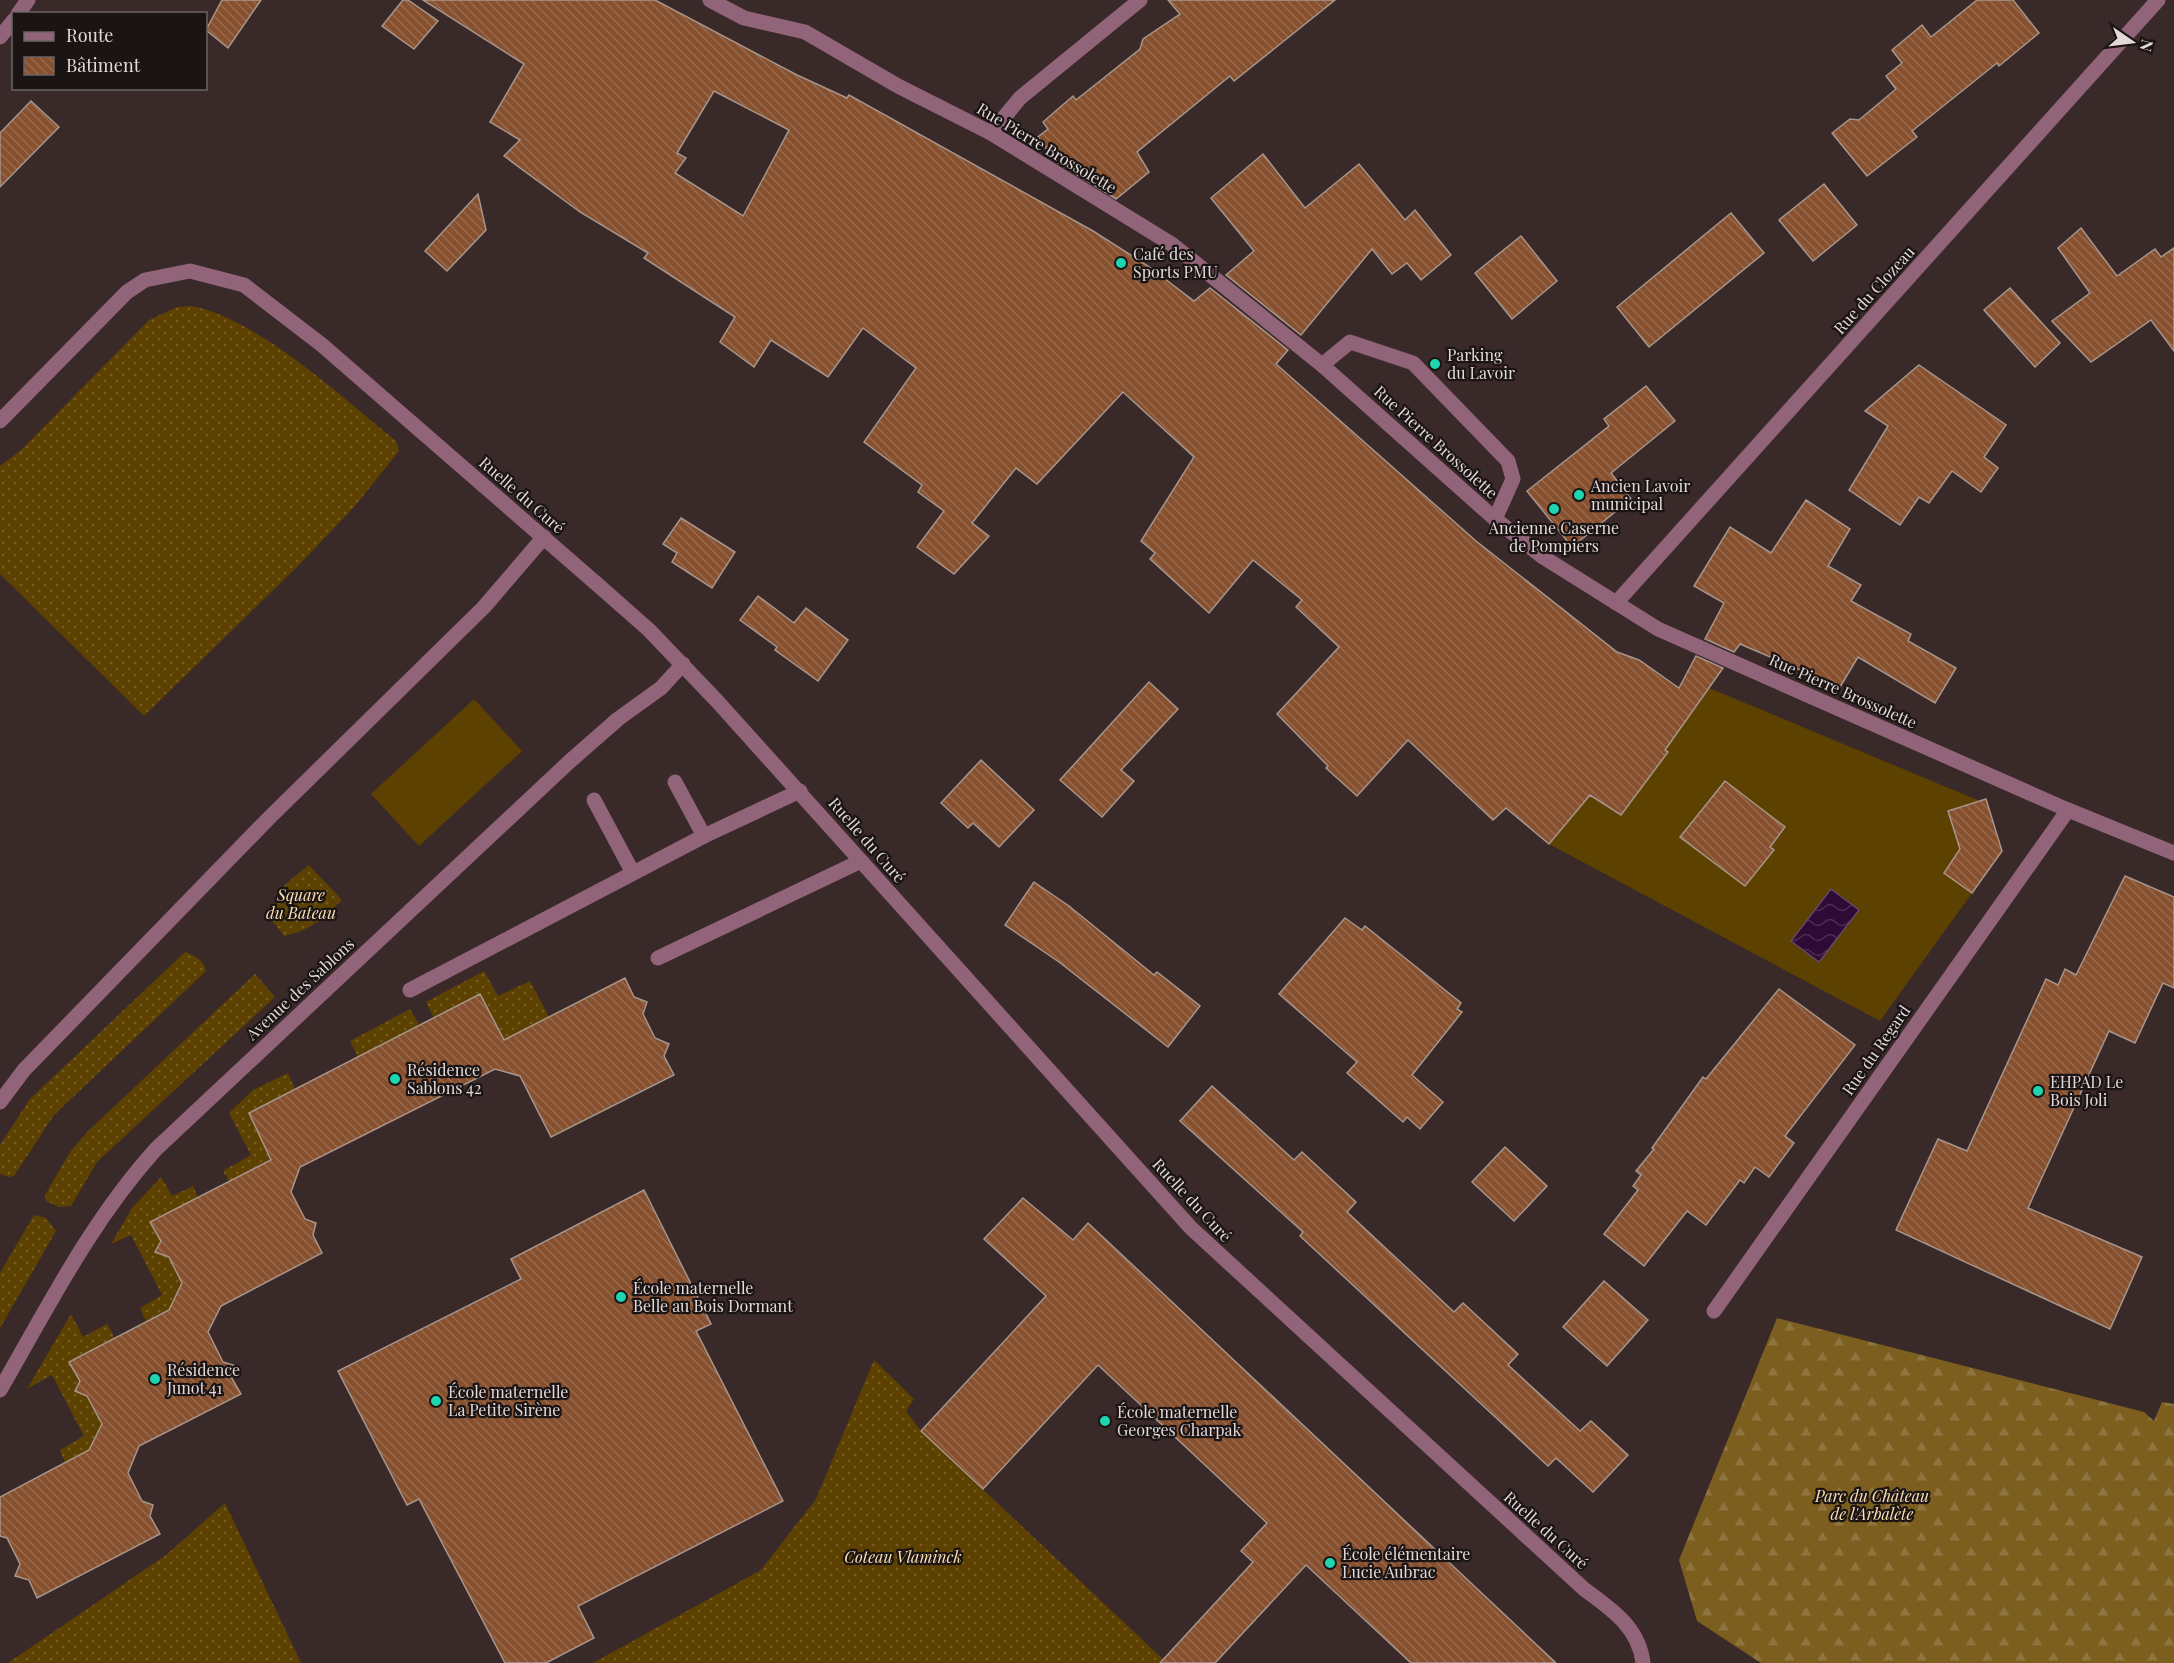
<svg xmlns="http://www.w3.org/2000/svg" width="2174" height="1663" font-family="'Playfair Display',serif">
<defs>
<pattern id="grass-dots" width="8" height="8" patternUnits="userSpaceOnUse" patternTransform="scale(1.5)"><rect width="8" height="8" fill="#5d4100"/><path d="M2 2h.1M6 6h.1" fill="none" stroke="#745c25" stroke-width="1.8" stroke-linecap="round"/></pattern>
<pattern id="forest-firs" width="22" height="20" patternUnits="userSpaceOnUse" patternTransform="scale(1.5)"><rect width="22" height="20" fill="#7c5e1f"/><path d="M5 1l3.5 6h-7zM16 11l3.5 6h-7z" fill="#8e743f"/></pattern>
<pattern id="water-waves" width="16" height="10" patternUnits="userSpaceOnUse" patternTransform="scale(1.5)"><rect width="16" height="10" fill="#2e0a36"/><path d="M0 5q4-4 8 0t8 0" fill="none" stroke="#4c2d52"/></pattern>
<pattern id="building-back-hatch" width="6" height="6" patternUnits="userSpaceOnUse" patternTransform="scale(1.5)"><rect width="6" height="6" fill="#87502e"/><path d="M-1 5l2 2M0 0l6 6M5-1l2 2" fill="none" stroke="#98694c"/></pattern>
</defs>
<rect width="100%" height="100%" fill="#392929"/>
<g fill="url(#grass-dots)">
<path d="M 190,306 C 255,316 344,399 396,441 L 399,451 L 355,506 L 298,566 L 144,716 L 0,574 L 0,466 L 21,450 L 149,320 L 177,307 Z"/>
<path d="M 309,865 L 342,900 C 323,918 310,931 284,936 L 271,919 C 274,889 287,883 309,865 Z"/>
<path d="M 185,952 C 194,955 205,961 206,971 L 54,1115 L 14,1176 L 9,1177 L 0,1174 L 0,1145 L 30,1099 Z"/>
<path d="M 484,971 L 498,996 L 530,981 L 549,1017 L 504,1040 L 434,1018 L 426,1002 Z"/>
<path d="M 255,974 L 275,997 L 97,1162 L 71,1206 L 59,1207 L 46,1201 L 45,1195 L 70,1152 L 88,1131 Z"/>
<path d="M 410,1009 L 419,1025 L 358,1057 L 350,1041 Z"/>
<path d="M 288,1073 L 295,1089 L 249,1113 L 271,1160 L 229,1181 L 223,1171 L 251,1155 L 229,1113 L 253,1090 Z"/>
<path d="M 161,1177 L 172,1196 L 193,1186 L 198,1197 L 151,1222 L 161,1241 L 155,1252 L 169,1257 L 189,1299 L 146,1321 L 140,1308 L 162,1295 L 131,1235 L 111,1244 L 132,1208 Z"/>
<path d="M 34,1215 L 46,1218 L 56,1231 L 0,1328 L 0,1273 Z"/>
<path d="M 71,1314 L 83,1337 L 107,1324 L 115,1338 L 69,1362 L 80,1381 L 75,1391 L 87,1396 L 102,1424 L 97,1435 L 110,1440 L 65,1463 L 60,1450 L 84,1436 L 52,1375 L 27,1389 Z"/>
<path d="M 874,1360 L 914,1399 L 906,1411 L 921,1431 L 1167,1663 L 593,1663 L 761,1570 L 816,1499 Z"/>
<path d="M 225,1503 L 301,1663 L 8,1663 L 166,1555 Z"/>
</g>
<path fill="url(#forest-firs)" d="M 1777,1318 L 2144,1412 L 2154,1421 L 2162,1402 L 2174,1404 L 2174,1663 L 1761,1663 L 1697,1621 L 1679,1560 Z"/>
<g fill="#5d4100">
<path d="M 1709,688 L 1980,801 L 1948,811 L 1972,893 L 1880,1021 L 1549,844 L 1589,795 L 1621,814 L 1668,752 L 1665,750 Z"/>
<path d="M 474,699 L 522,751 L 419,846 L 371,794 Z"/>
</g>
<path fill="url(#water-waves)" stroke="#654867" stroke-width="1.5" d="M 1831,889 L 1859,910 L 1819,962 L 1791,941 Z"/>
<g fill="url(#building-back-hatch)" stroke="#a6968d" stroke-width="1.5" fill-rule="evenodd">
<path d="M 222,0 L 261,0 L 228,48 L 206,30 Z"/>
<path d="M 403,0 L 408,0 L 438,21 L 414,49 L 382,26 Z"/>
<path d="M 423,0 L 655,0 L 797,75 L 847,98 L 849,95 L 1093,231 L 1148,266 L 1194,301 L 1210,288 L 1288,350 L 1276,364 L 1476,541 L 1617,652 L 1639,660 L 1679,688 L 1696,656 L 1723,668 L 1665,750 L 1668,752 L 1621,815 L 1590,795 L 1549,844 L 1506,808 L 1493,820 L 1408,740 L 1357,796 L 1326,768 L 1328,766 L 1277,714 L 1339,647 L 1296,607 L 1302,600 L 1253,560 L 1209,613 L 1150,559 L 1155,553 L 1141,541 L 1194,457 L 1123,392 L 1037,484 L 1016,468 L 972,523 L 989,536 L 954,574 L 917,547 L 944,511 L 918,492 L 922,485 L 864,442 L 916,368 L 863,328 L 828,377 L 771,340 L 754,367 L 720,342 L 735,317 L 644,258 L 648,253 L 580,212 L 504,156 L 520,140 L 490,122 L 524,64 ZM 714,91 L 789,130 L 743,216 L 675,173 L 686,158 L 677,153 Z"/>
<path d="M 1168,0 L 1335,0 L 1234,81 L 1230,76 L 1137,152 L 1149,172 L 1116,199 L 1055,161 L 1038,137 L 1048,129 L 1043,122 L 1073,96 L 1076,100 L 1140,49 L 1143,39 L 1180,14 Z"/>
<path d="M 1977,0 L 2013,0 L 2039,33 L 1999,66 L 1997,63 L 1912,131 L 1917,137 L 1867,176 L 1832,133 L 1850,119 L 1859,120 L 1896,89 L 1886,76 L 1902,63 L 1892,50 L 1922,25 L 1931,37 Z"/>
<path d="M 31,101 L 59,127 L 0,187 L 0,133 Z"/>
<path d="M 1263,154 L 1305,208 L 1359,164 L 1405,220 L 1415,210 L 1451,255 L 1421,280 L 1407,263 L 1392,274 L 1372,249 L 1301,335 L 1226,275 L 1254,251 L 1211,198 Z"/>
<path d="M 1824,184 L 1857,225 L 1813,261 L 1779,220 Z"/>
<path d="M 478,194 L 486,230 L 447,271 L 425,251 Z"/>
<path d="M 1731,213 L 1764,253 L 1649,347 L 1617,307 Z"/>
<path d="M 2081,228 L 2117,276 L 2155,249 L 2161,257 L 2174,248 L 2174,351 L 2151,320 L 2091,362 L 2052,321 L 2090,293 L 2058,248 Z"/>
<path d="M 1521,236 L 1557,281 L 1512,319 L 1475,273 Z"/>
<path d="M 2010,288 L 2060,343 L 2035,367 L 1984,310 Z"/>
<path d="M 1919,365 L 2006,425 L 1984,457 L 1998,468 L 1981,492 L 1952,471 L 1929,503 L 1919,497 L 1900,525 L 1849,490 L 1888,426 L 1865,411 Z"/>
<path d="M 1646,386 L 1675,421 L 1611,473 L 1631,499 L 1572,547 L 1527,491 L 1609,426 L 1604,419 Z"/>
<path d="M 1806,500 L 1850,529 L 1828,566 L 1861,585 L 1851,601 L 1911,634 L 1908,641 L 1956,668 L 1935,703 L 1858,657 L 1840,687 L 1740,644 L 1734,652 L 1705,639 L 1724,603 L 1694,586 L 1730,527 L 1771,553 Z"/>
<path d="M 681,518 L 735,552 L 712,588 L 672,562 L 677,553 L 663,544 Z"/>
<path d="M 758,596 L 794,623 L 806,608 L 848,640 L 818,681 L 775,650 L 777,647 L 740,620 Z"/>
<path d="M 1149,682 L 1178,709 L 1121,770 L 1134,781 L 1102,817 L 1060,780 Z"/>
<path d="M 981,760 L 1034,810 L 999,847 L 973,823 L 968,828 L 941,803 Z"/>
<path d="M 1725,781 L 1785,827 L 1770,847 L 1774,850 L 1745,886 L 1680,837 Z"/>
<path d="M 1986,799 L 2002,851 L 1972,893 L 1944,873 L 1960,849 L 1948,811 Z"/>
<path d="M 2125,876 L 2174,897 L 2174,988 L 2163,983 L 2135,1043 L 2109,1031 L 2028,1208 L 2142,1257 L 2110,1329 L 1896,1230 L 1938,1139 L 1967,1151 L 2046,979 L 2058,985 L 2065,969 L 2076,975 Z"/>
<path d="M 1034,882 L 1069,906 L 1154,975 L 1157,972 L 1200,1006 L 1168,1047 L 1059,962 L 1005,925 Z"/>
<path d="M 1345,918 L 1362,930 L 1365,926 L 1461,1003 L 1457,1009 L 1462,1012 L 1412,1075 L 1443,1102 L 1420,1129 L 1407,1117 L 1403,1122 L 1347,1073 L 1357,1062 L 1279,994 Z"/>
<path d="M 625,978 L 634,997 L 647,1002 L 643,1014 L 655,1038 L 669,1044 L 664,1056 L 674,1075 L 551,1137 L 520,1076 L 495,1069 L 300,1167 L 291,1192 L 305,1219 L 316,1223 L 313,1235 L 322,1253 L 221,1306 L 208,1332 L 223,1362 L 236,1366 L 231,1377 L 241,1394 L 139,1446 L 128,1473 L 142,1501 L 153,1505 L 150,1516 L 160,1534 L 37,1598 L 29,1580 L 15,1576 L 20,1564 L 7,1538 L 0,1536 L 0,1497 L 89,1450 L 102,1424 L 87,1396 L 75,1391 L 80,1381 L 69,1362 L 169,1310 L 182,1283 L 169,1257 L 155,1252 L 161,1241 L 150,1222 L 271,1160 L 249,1113 L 480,994 L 504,1040 Z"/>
<path d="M 1779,989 L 1855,1045 L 1785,1136 L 1794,1143 L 1769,1177 L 1755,1167 L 1744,1183 L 1740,1180 L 1706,1225 L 1687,1211 L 1644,1266 L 1604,1234 L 1638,1190 L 1633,1186 L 1641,1175 L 1636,1171 L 1654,1149 L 1652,1148 L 1703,1077 L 1706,1079 Z"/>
<path d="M 1212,1086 L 1294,1160 L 1302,1152 L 1356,1202 L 1347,1212 L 1454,1312 L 1463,1303 L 1518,1354 L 1508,1365 L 1580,1431 L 1591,1421 L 1628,1455 L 1593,1492 L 1556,1458 L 1548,1466 L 1300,1236 L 1303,1232 L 1180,1121 Z"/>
<path d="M 1505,1147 L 1547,1186 L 1514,1221 L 1472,1182 Z"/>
<path d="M 644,1190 L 711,1324 L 696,1331 L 783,1501 L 578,1606 L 594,1638 L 546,1663 L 505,1663 L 419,1499 L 407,1505 L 338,1371 L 521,1279 L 511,1259 Z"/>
<path d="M 1023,1198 L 1073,1240 L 1088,1223 L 1556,1663 L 1411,1663 L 1306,1565 L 1215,1663 L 1160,1663 L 1253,1562 L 1241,1551 L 1267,1523 L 1098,1365 L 983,1489 L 921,1431 L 1046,1296 L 984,1239 Z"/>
<path d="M 1604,1281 L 1648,1320 L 1607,1366 L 1563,1327 Z"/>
</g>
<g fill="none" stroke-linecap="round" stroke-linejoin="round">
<g stroke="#926479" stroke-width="15">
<path d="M 710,0 L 744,18 L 805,32 L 898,86 L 991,133 L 1173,245 L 1322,365 L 1495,519 L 1543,557 L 1658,629 L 2068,810 L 2174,853"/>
<path d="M 18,14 L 28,0"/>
<path d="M 0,37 L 14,20"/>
<path d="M 991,133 L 1020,98 L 1140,0"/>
<path d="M 1322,365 L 1350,342 L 1413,363 L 1508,461 L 1513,479 L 1495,519"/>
<path d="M 0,421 L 127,292 L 145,280 L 190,271 L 244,285 L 322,345 L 598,585 L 649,630 L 717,701 L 1191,1228 L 1584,1589 C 1611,1609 1639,1627 1643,1663"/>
<path d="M 1616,603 L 2158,0"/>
<path d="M 675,782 L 704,836"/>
<path d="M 594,800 L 633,873"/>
<path d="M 658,958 L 861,861"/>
<path d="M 410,990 L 704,836 L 800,791"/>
<path d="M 0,1102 L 24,1070 L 268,819 L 484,607 L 544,537"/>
<path d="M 1714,1311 L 2068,810"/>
<path d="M 0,1390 C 48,1307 91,1221 156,1149 L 569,762 L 618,719 L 661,688 L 683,664"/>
</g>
</g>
<g fill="#1fd5b0" stroke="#1b1414" stroke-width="2">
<circle cx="1121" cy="263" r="6"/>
<circle cx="1435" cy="364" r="6"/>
<circle cx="1579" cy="495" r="6"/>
<circle cx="1554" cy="509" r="6"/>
<circle cx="395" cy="1079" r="6"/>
<circle cx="2038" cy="1091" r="6"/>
<circle cx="621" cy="1297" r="6"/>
<circle cx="155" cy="1379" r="6"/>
<circle cx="436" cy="1401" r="6"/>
<circle cx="1105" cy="1421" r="6"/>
<circle cx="1330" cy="1563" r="6"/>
</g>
<g text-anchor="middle" stroke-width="4.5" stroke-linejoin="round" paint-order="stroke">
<g font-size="16" fill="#e4d9d9" stroke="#1b1414">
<text transform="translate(1047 148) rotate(31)" y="6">Rue Pierre Brossolette</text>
<text transform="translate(1874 290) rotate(-48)" y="6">Rue du Clozeau</text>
<text transform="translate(1436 442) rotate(42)" y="6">Rue Pierre Brossolette</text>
<text transform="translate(522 495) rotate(41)" y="6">Ruelle du Curé</text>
<text transform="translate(1843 691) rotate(24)" y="6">Rue Pierre Brossolette</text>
<text transform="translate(867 840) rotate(49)" y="6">Ruelle du Curé</text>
<text transform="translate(300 989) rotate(-43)" y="6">Avenue des Sablons</text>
<text transform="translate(1876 1050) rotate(-55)" y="6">Rue du Regard</text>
<text transform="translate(1192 1200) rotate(47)" y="6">Ruelle du Curé</text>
<text transform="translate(1546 1530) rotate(42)" y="6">Ruelle du Curé</text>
</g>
<g font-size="16" fill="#e4d9d9" stroke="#1b1414" text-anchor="start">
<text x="1133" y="260">Café des<tspan x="1133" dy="18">Sports PMU</tspan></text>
<text x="1447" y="361">Parking<tspan x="1447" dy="18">du Lavoir</tspan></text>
<text x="1591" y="492">Ancien Lavoir<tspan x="1591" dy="18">municipal</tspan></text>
<text x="1554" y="534" text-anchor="middle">Ancienne Caserne<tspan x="1554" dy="18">de Pompiers</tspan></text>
<text x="407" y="1076">Résidence<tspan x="407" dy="18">Sablons 42</tspan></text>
<text x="2050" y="1088">EHPAD Le<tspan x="2050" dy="18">Bois Joli</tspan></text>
<text x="633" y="1294">École maternelle<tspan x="633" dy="18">Belle au Bois Dormant</tspan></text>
<text x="167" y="1376">Résidence<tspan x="167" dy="18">Junot 41</tspan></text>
<text x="448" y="1398">École maternelle<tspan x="448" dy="18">La Petite Sirène</tspan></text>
<text x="1117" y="1418">École maternelle<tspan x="1117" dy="18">Georges Charpak</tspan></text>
<text x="1342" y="1560">École élémentaire<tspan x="1342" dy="18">Lucie Aubrac</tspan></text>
</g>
<g font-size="16" font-style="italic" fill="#fce0af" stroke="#1b1414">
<text x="301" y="901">Square<tspan x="301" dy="18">du Bateau</tspan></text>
<text x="1872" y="1502">Parc du Château<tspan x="1872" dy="18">de l'Arbalète</tspan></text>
<text x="903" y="1563">Coteau Vlaminck</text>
</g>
</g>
<rect x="12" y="12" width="195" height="78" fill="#1b1414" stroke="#6b6363" stroke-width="1.5"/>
<rect x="24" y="32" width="30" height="9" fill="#926479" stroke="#6b6363" stroke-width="1.5"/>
<text x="66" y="42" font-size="18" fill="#e4d9d9">Route</text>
<rect x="24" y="57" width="30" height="18" fill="url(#building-back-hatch)" stroke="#6b6363" stroke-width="1.5"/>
<text x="66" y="72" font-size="18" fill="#e4d9d9">Bâtiment</text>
<g transform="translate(2132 42) rotate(104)" stroke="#1b1414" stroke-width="4.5" paint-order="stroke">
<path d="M0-4.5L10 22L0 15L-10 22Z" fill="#e4d9d9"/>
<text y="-9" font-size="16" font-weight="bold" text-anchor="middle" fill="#e4d9d9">N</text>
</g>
</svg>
